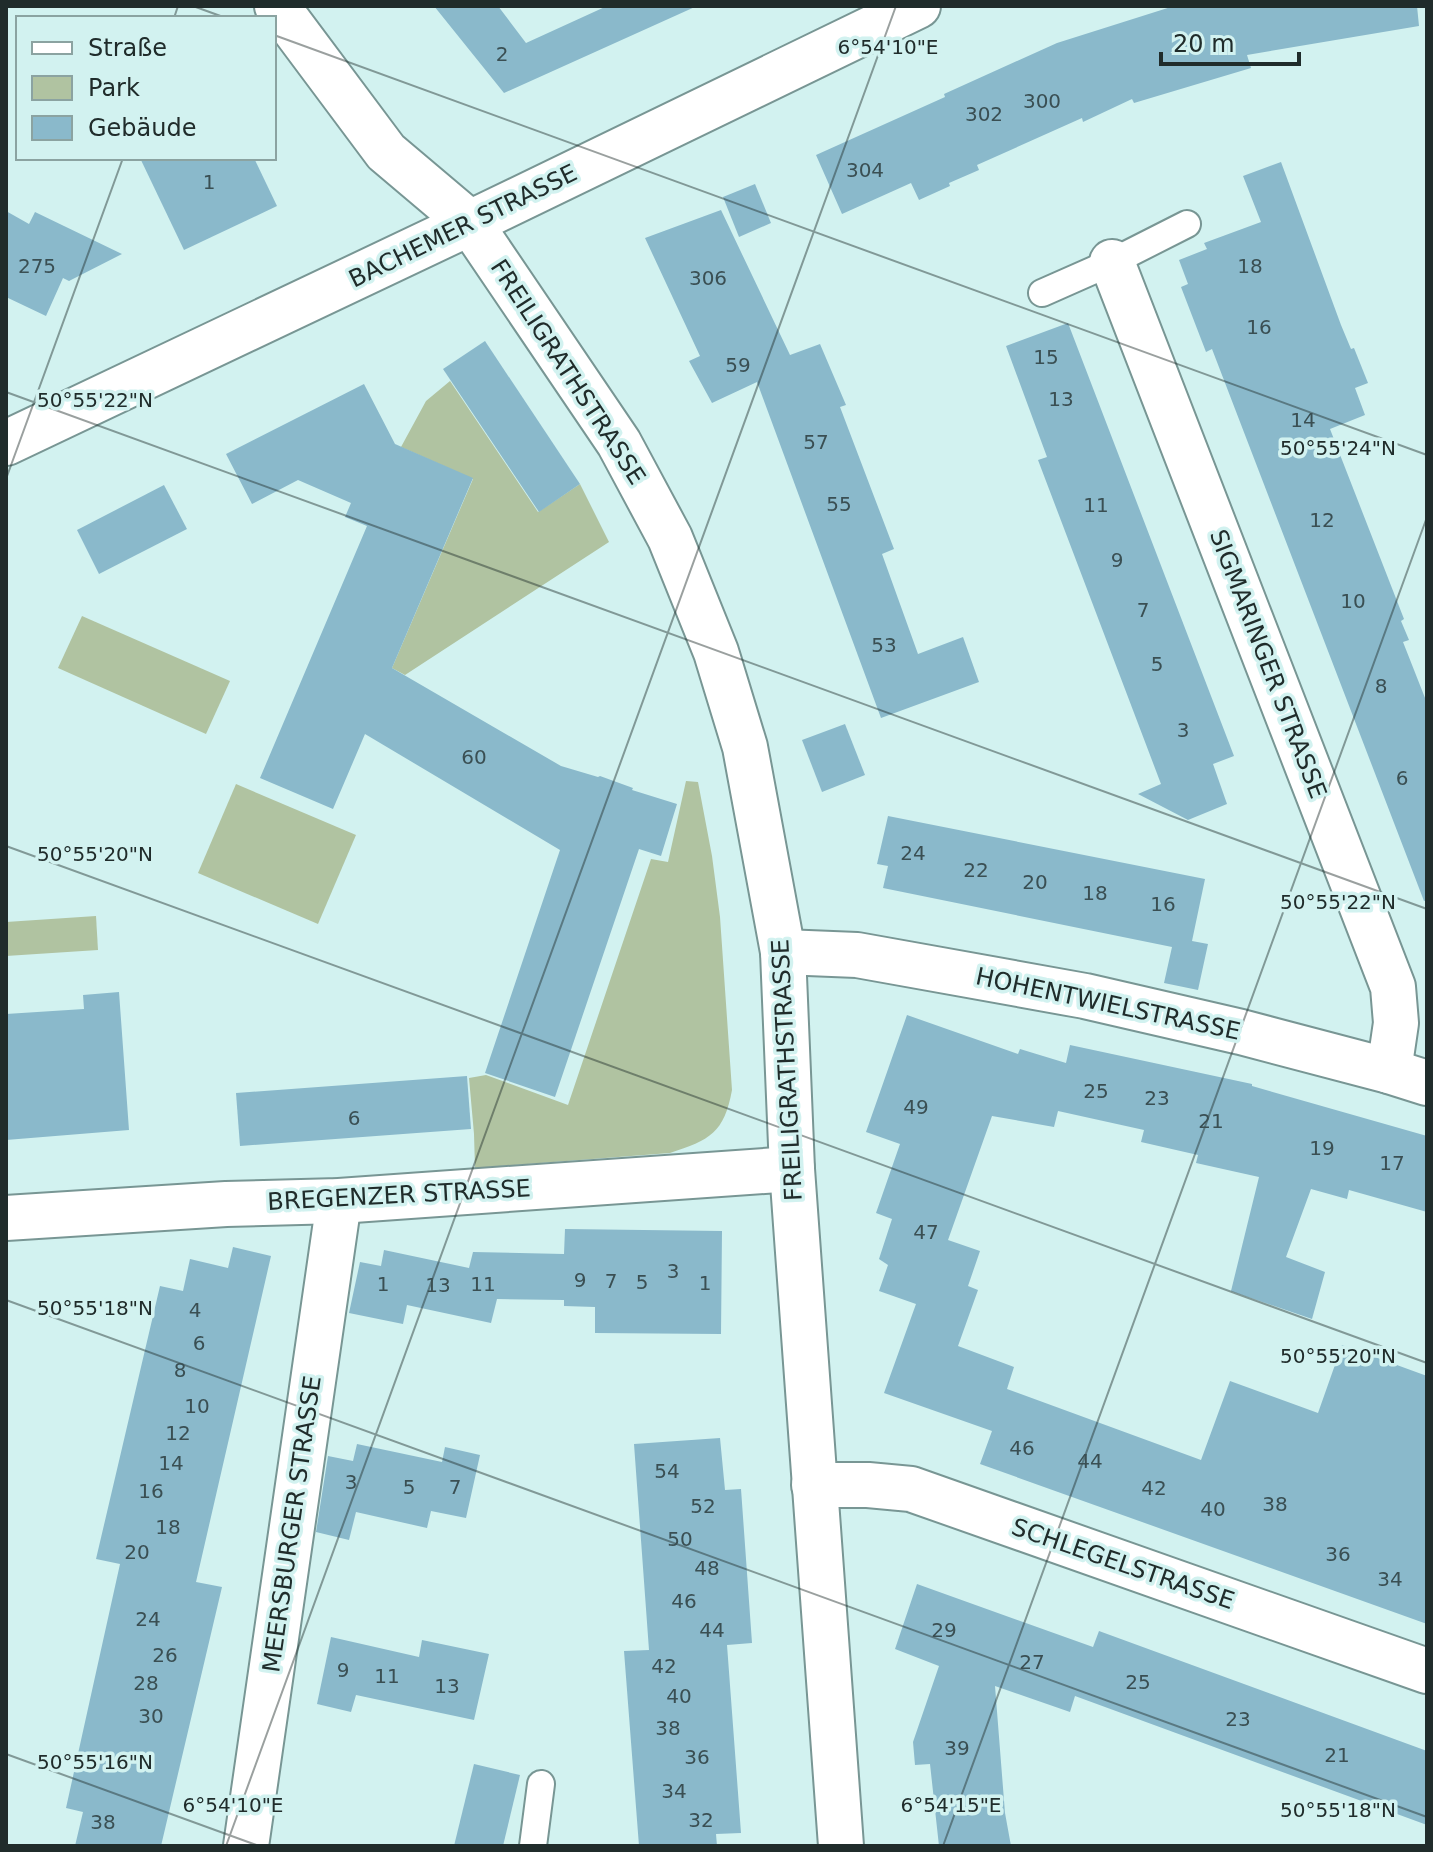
<svg xmlns="http://www.w3.org/2000/svg" width="1433" height="1852" font-family="'DejaVu Sans',sans-serif">
<rect width="100%" height="100%" fill="#d2f2f0"/>
<g fill="#b0c3a1">
<path d="M 450,381 L 538,512 L 580,484 L 609,542 L 405,675 L 392,668 L 473,479 L 401,447 L 426,401 Z"/>
<path d="M 82,616 L 230,681 L 206,734 L 58,668 Z"/>
<path d="M 686,781 L 698,782 L 712,856 L 720,917 L 732,1090 C 724,1133 710,1140 670,1153 L 475,1168 L 474,1134 L 469,1078 L 486,1075 L 568,1105 L 651,859 L 668,862 Z"/>
<path d="M 236,784 L 356,835 L 318,924 L 198,873 Z"/>
<path d="M 96,916 L 98,950 L 6,956 L 6,922 Z"/>
</g>
<g fill="#8ab9cb">
<path d="M 434,6 L 498,6 L 526,43 L 607,6 L 697,6 L 504,93 Z"/>
<path d="M 1174,6 L 1417,6 L 1419,26 L 1247,55 L 1251,68 L 1134,103 L 1132,99 L 1083,122 L 1082,118 L 977,165 L 979,170 L 949,183 L 950,186 L 919,200 L 911,183 L 842,214 L 816,155 L 945,97 L 944,94 L 1057,43 Z"/>
<path d="M 140,158 L 254,158 L 277,206 L 184,250 Z"/>
<path d="M 1281,162 L 1341,325 L 1351,349 L 1354,348 L 1368,383 L 1355,388 L 1365,415 L 1330,429 L 1404,619 L 1401,621 L 1409,640 L 1403,642 L 1427,703 L 1427,900 L 1424,901 L 1212,349 L 1206,352 L 1181,287 L 1188,284 L 1179,260 L 1207,249 L 1204,243 L 1261,222 L 1243,176 Z"/>
<path d="M 755,184 L 771,223 L 739,237 L 723,197 Z"/>
<path d="M 721,210 L 790,355 L 820,344 L 846,405 L 840,407 L 894,549 L 882,554 L 918,654 L 963,637 L 979,682 L 881,718 L 757,382 L 712,403 L 689,361 L 700,356 L 645,238 Z"/>
<path d="M 6,211 L 29,224 L 35,212 L 122,254 L 69,281 L 63,278 L 46,316 L 6,297 Z"/>
<path d="M 1068,323 L 1234,756 L 1213,764 L 1227,804 L 1188,820 L 1138,794 L 1161,784 L 1038,460 L 1047,457 L 1006,346 Z"/>
<path d="M 485,341 L 580,484 L 539,512 L 443,369 Z"/>
<path d="M 364,384 L 395,444 L 473,478 L 392,668 L 561,766 L 598,777 L 600,776 L 633,788 L 632,790 L 677,804 L 661,856 L 639,849 L 555,1097 L 485,1073 L 560,850 L 365,734 L 333,809 L 260,778 L 367,526 L 345,517 L 351,503 L 298,480 L 252,504 L 226,454 Z"/>
<path d="M 164,485 L 187,529 L 99,574 L 77,530 Z"/>
<path d="M 845,724 L 865,775 L 822,792 L 802,740 Z"/>
<path d="M 888,816 L 1205,879 L 1192,941 L 1208,944 L 1198,990 L 1164,983 L 1172,947 L 883,888 L 888,866 L 877,864 Z"/>
<path d="M 119,992 L 129,1130 L 6,1140 L 6,1014 L 84,1009 L 83,995 Z"/>
<path d="M 907,1015 L 1018,1054 L 1020,1049 L 1066,1063 L 1070,1045 L 1252,1084 L 1252,1086 L 1427,1136 L 1427,1212 L 1349,1190 L 1347,1199 L 1311,1189 L 1286,1257 L 1325,1272 L 1312,1319 L 1231,1291 L 1259,1177 L 1196,1163 L 1198,1155 L 1141,1142 L 1144,1130 L 1058,1111 L 1054,1127 L 992,1116 L 948,1240 L 980,1251 L 968,1286 L 978,1290 L 958,1346 L 1014,1367 L 1007,1389 L 1201,1460 L 1230,1381 L 1318,1413 L 1342,1345 L 1427,1376 L 1427,1624 L 980,1464 L 992,1431 L 884,1393 L 916,1304 L 879,1291 L 888,1265 L 879,1259 L 892,1219 L 876,1213 L 900,1144 L 866,1132 Z"/>
<path d="M 467,1076 L 471,1129 L 240,1146 L 236,1093 Z"/>
<path d="M 565,1229 L 722,1231 L 721,1334 L 595,1333 L 595,1307 L 564,1306 L 564,1300 L 497,1299 L 491,1323 L 407,1305 L 403,1324 L 349,1313 L 360,1262 L 381,1266 L 384,1250 L 469,1268 L 473,1252 L 564,1254 Z"/>
<path d="M 233,1247 L 271,1256 L 196,1582 L 222,1587 L 161,1846 L 75,1846 L 83,1812 L 66,1808 L 120,1564 L 96,1559 L 160,1286 L 183,1291 L 190,1259 L 228,1268 Z"/>
<path d="M 720,1438 L 725,1490 L 741,1489 L 752,1643 L 727,1645 L 741,1833 L 716,1834 L 717,1846 L 639,1846 L 624,1651 L 649,1650 L 634,1444 Z"/>
<path d="M 357,1444 L 442,1462 L 445,1447 L 480,1455 L 466,1518 L 431,1511 L 427,1528 L 356,1512 L 349,1540 L 316,1532 L 328,1456 L 353,1461 Z"/>
<path d="M 917,1584 L 1093,1647 L 1099,1631 L 1427,1751 L 1427,1825 L 1075,1696 L 1070,1712 L 995,1686 L 1005,1813 L 1011,1846 L 939,1846 L 930,1764 L 915,1765 L 913,1742 L 939,1666 L 895,1649 Z"/>
<path d="M 331,1637 L 419,1657 L 422,1640 L 489,1654 L 474,1720 L 356,1695 L 351,1712 L 317,1704 Z"/>
<path d="M 474,1764 L 520,1775 L 503,1846 L 454,1846 Z"/>
</g>
<g fill="none" stroke-linecap="round" stroke-linejoin="round">
<defs>
<g id="lane">
<path d="M 1042,293 L 1112,262 L 1187,224"/>
<path d="M 533,1846 L 541,1784"/>
</g>
<g id="street">
<path d="M 277,6 L 386,152 L 470,223 L 619,443 L 670,538 L 716,652 L 745,747 L 783,952 L 792,1169 L 841,1846"/>
<path d="M 1112,262 L 1393,987 L 1396,1023 L 1389,1071"/>
<path d="M 783,952 L 857,955 L 1085,996 L 1241,1032 L 1389,1071 L 1427,1083"/>
<path d="M 6,1218 L 226,1204 L 339,1201 L 792,1169"/>
<path d="M 814,1485 L 868,1485 L 911,1489 L 1427,1671"/>
<path d="M 246,1846 L 339,1201"/>
</g>
<path id="secondary" d="M 6,443 L 470,223 L 918,6"/>
</defs>
<use href="#lane" stroke="#789694" stroke-width="30"/>
<use href="#street" stroke="#789694" stroke-width="48"/>
<use href="#secondary" stroke="#789694" stroke-width="48"/>
<use href="#lane" stroke="#fff" stroke-width="26"/>
<use href="#street" stroke="#fff" stroke-width="44"/>
<use href="#secondary" stroke="#fff" stroke-width="44"/>
</g>
<path fill="none" stroke="#202c2b" stroke-width="2" stroke-opacity="0.45" d="M 193,6 L 226,18M 174,18 L 178,6M 274,35 L 1427,455M 6,392 L 1427,909M 6,479 L 123,158M 6,846 L 1427,1363M 6,1300 L 1427,1817M 6,1754 L 259,1846M 226,1846 L 896,6M 943,1846 L 1427,517"/>
<g text-anchor="middle" stroke-width="7" stroke-linejoin="round" paint-order="stroke">
<g font-size="20" fill="#3a4f53">
<text x="502" y="61">2</text>
<text x="1042" y="108">300</text>
<text x="984" y="121">302</text>
<text x="865" y="177">304</text>
<text x="209" y="189">1</text>
<text x="37" y="273">275</text>
<text x="1250" y="273">18</text>
<text x="708" y="285">306</text>
<text x="1259" y="334">16</text>
<text x="1046" y="364">15</text>
<text x="738" y="372">59</text>
<text x="1061" y="406">13</text>
<text x="1303" y="427">14</text>
<text x="816" y="449">57</text>
<text x="839" y="511">55</text>
<text x="1096" y="512">11</text>
<text x="1322" y="527">12</text>
<text x="1117" y="567">9</text>
<text x="1353" y="608">10</text>
<text x="1143" y="617">7</text>
<text x="884" y="652">53</text>
<text x="1157" y="671">5</text>
<text x="1381" y="693">8</text>
<text x="1183" y="737">3</text>
<text x="474" y="764">60</text>
<text x="1402" y="785">6</text>
<text x="913" y="860">24</text>
<text x="976" y="877">22</text>
<text x="1035" y="889">20</text>
<text x="1095" y="900">18</text>
<text x="1163" y="911">16</text>
<text x="1096" y="1098">25</text>
<text x="1157" y="1105">23</text>
<text x="916" y="1114">49</text>
<text x="354" y="1125">6</text>
<text x="1211" y="1128">21</text>
<text x="1322" y="1155">19</text>
<text x="1392" y="1170">17</text>
<text x="926" y="1239">47</text>
<text x="673" y="1278">3</text>
<text x="580" y="1287">9</text>
<text x="611" y="1288">7</text>
<text x="642" y="1289">5</text>
<text x="705" y="1290">1</text>
<text x="383" y="1291">1</text>
<text x="483" y="1291">11</text>
<text x="438" y="1292">13</text>
<text x="195" y="1317">4</text>
<text x="199" y="1350">6</text>
<text x="180" y="1377">8</text>
<text x="197" y="1413">10</text>
<text x="178" y="1440">12</text>
<text x="1022" y="1455">46</text>
<text x="1090" y="1468">44</text>
<text x="171" y="1470">14</text>
<text x="667" y="1478">54</text>
<text x="351" y="1489">3</text>
<text x="409" y="1494">5</text>
<text x="455" y="1494">7</text>
<text x="1154" y="1495">42</text>
<text x="151" y="1498">16</text>
<text x="1275" y="1511">38</text>
<text x="703" y="1513">52</text>
<text x="1213" y="1516">40</text>
<text x="168" y="1534">18</text>
<text x="680" y="1546">50</text>
<text x="137" y="1559">20</text>
<text x="1338" y="1561">36</text>
<text x="707" y="1575">48</text>
<text x="1390" y="1586">34</text>
<text x="684" y="1608">46</text>
<text x="148" y="1626">24</text>
<text x="712" y="1637">44</text>
<text x="944" y="1637">29</text>
<text x="165" y="1662">26</text>
<text x="1032" y="1669">27</text>
<text x="664" y="1673">42</text>
<text x="343" y="1677">9</text>
<text x="387" y="1683">11</text>
<text x="1138" y="1689">25</text>
<text x="146" y="1690">28</text>
<text x="447" y="1693">13</text>
<text x="679" y="1703">40</text>
<text x="151" y="1723">30</text>
<text x="1238" y="1726">23</text>
<text x="668" y="1735">38</text>
<text x="957" y="1755">39</text>
<text x="1337" y="1762">21</text>
<text x="697" y="1764">36</text>
<text x="674" y="1798">34</text>
<text x="701" y="1827">32</text>
<text x="103" y="1829">38</text>
</g>
<g font-size="24" fill="#202c2b" stroke="#d2f2f0">
<text transform="translate(463 226) rotate(-26)" y="8">BACHEMER STRASSE</text>
<text transform="translate(568 372) rotate(57)" y="8">FREILIGRATHSTRASSE</text>
<text transform="translate(1268 664) rotate(69)" y="8">SIGMARINGER STRASSE</text>
<text transform="translate(1108 1004) rotate(12)" y="8">HOHENTWIELSTRASSE</text>
<text transform="translate(787 1070) rotate(-93)" y="8">FREILIGRATHSTRASSE</text>
<text transform="translate(399 1195) rotate(-3)" y="8">BREGENZER STRASSE</text>
<text transform="translate(292 1524) rotate(-82)" y="8">MEERSBURGER STRASSE</text>
<text transform="translate(1123 1564) rotate(19)" y="8">SCHLEGELSTRASSE</text>
</g>
</g>
<g font-size="20" text-anchor="middle" fill="#202c2b" stroke="#d2f2f0" stroke-width="7" stroke-linejoin="round" paint-order="stroke">
<text x="888" y="54">6°54'10"E</text>
<text x="95" y="407">50°55'22"N</text>
<text x="1338" y="455">50°55'24"N</text>
<text x="95" y="861">50°55'20"N</text>
<text x="1338" y="909">50°55'22"N</text>
<text x="95" y="1315">50°55'18"N</text>
<text x="1338" y="1363">50°55'20"N</text>
<text x="95" y="1769">50°55'16"N</text>
<text x="233" y="1812">6°54'10"E</text>
<text x="951" y="1812">6°54'15"E</text>
<text x="1338" y="1817">50°55'18"N</text>
</g>
<rect width="1433" height="1852" fill="none" stroke="#202c2b" stroke-width="16"/>
<rect x="16" y="16" width="260" height="144" fill="#d2f2f0" stroke="#8ba3a1" stroke-width="2"/>
<rect x="32" y="42" width="40" height="12" fill="#ffffff" stroke="#8ba3a1" stroke-width="2"/>
<text x="88" y="56" font-size="24" fill="#202c2b">Straße</text>
<rect x="32" y="76" width="40" height="24" fill="#b0c3a1" stroke="#8ba3a1" stroke-width="2"/>
<text x="88" y="96" font-size="24" fill="#202c2b">Park</text>
<rect x="32" y="116" width="40" height="24" fill="#8ab9cb" stroke="#8ba3a1" stroke-width="2"/>
<text x="88" y="136" font-size="24" fill="#202c2b">Gebäude</text>
<path d="M1161 52v12h138v-12" fill="none" stroke="#202c2b" stroke-width="4"/>
<text x="1173" y="52" font-size="24" fill="#202c2b" stroke="#d2f2f0" stroke-width="6" paint-order="stroke">20 m</text>
</svg>
